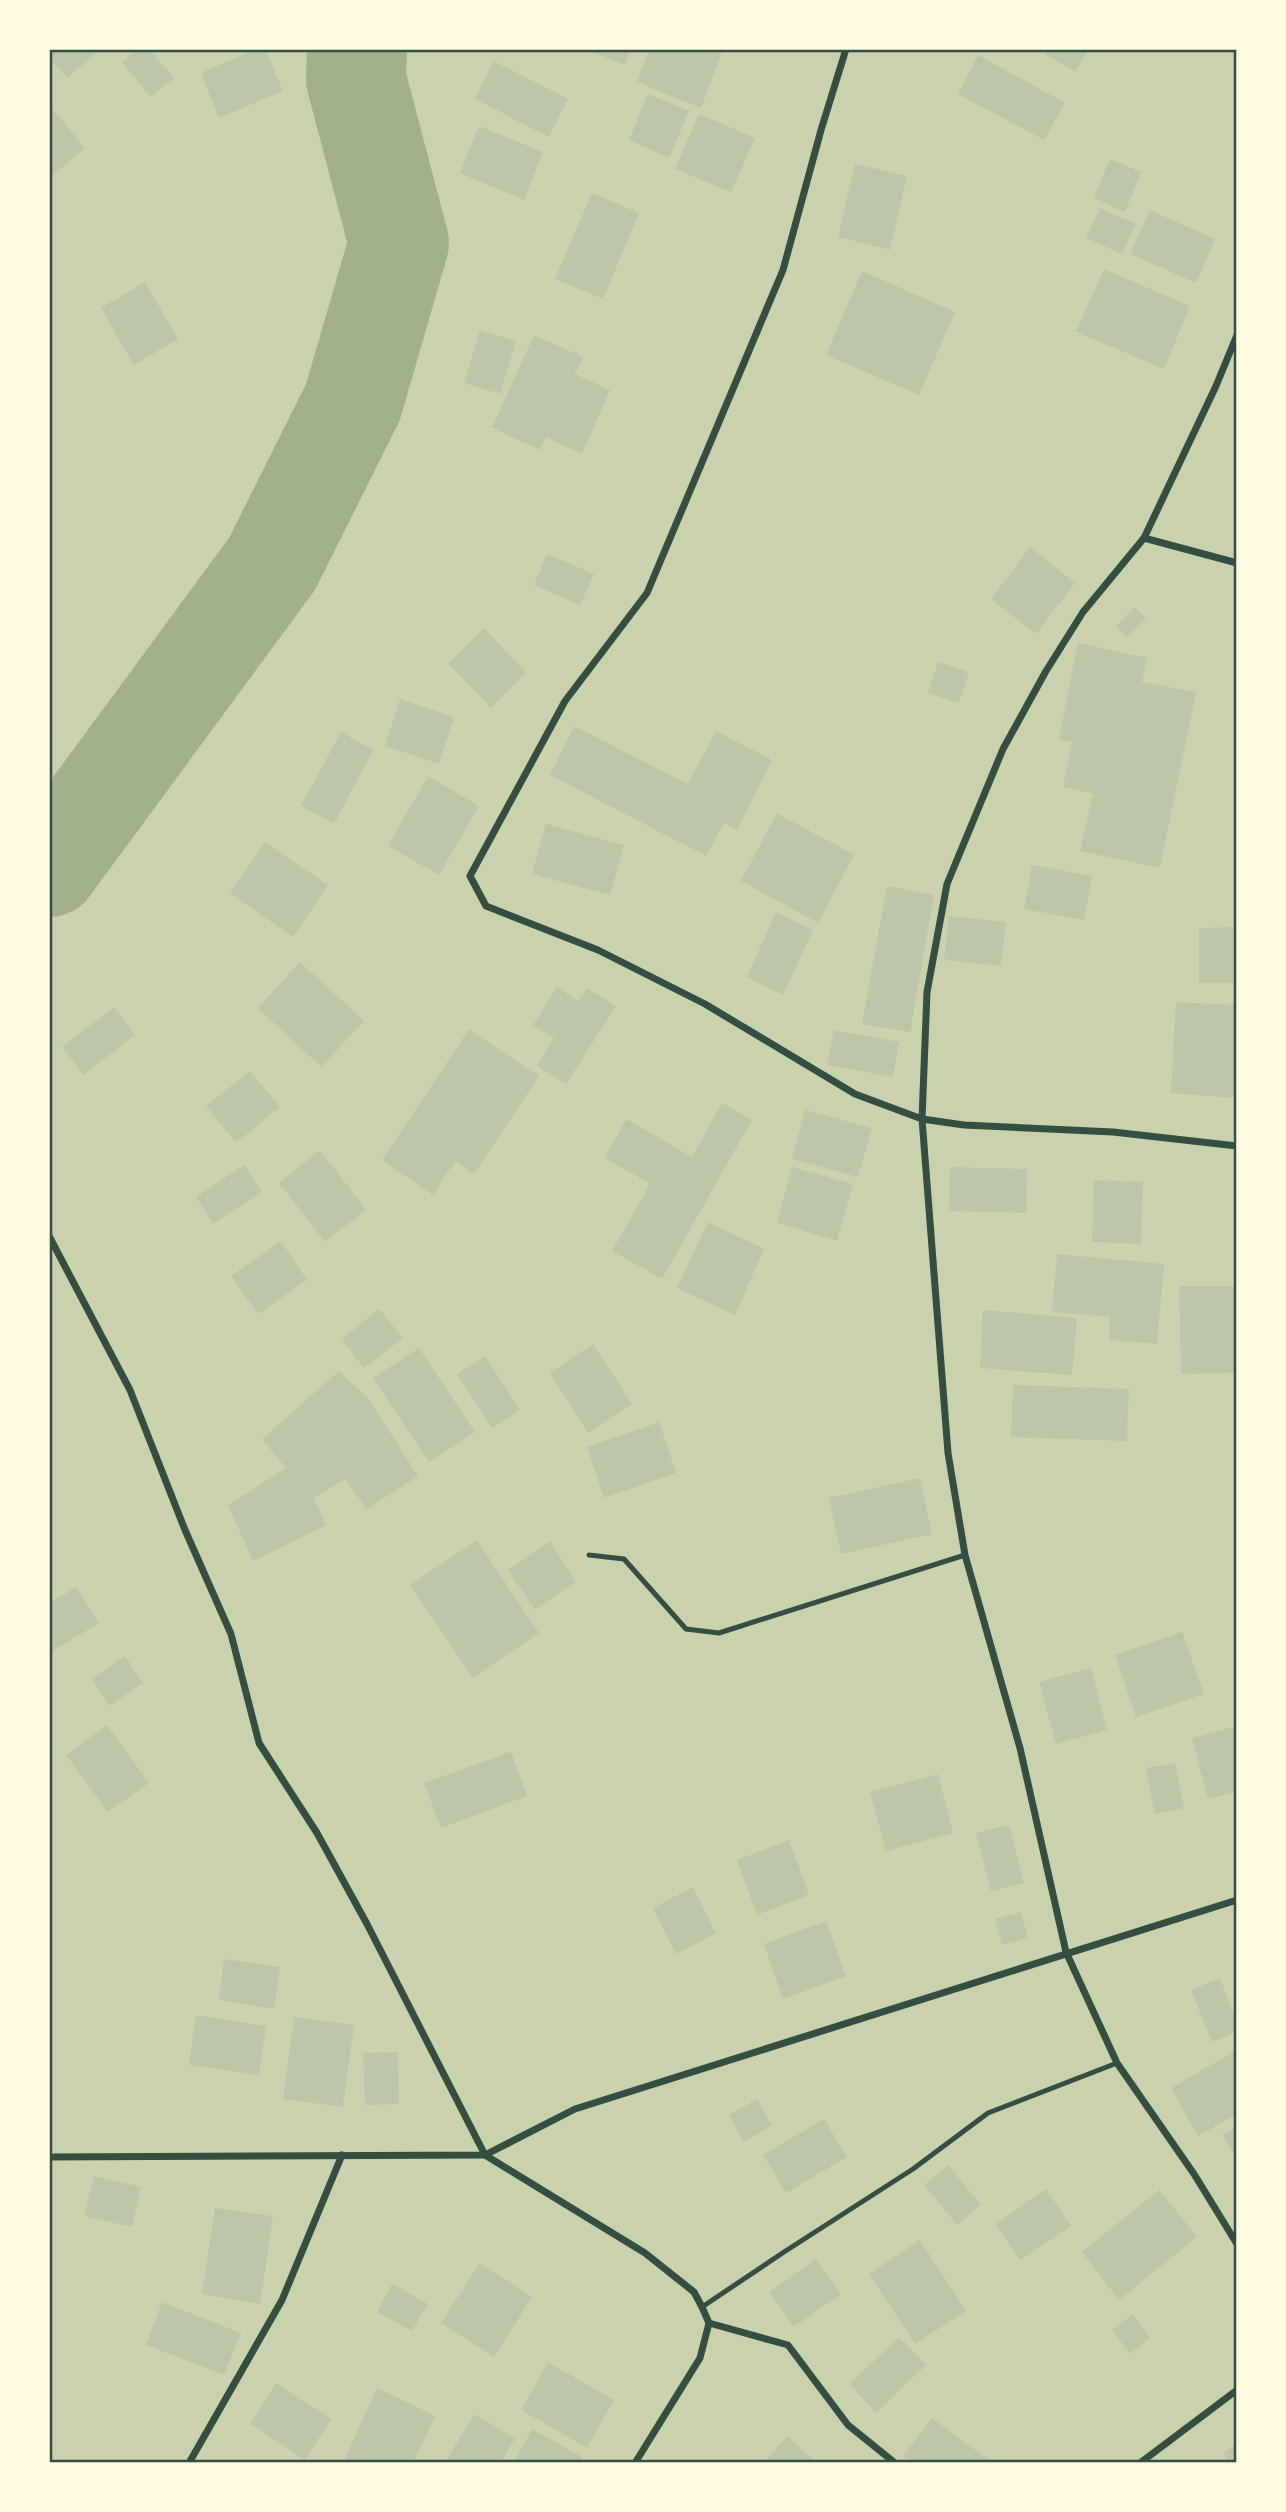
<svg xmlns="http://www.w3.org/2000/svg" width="1286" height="2512" font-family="Figtree,sans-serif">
<rect width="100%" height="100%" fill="#e9edc9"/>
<rect fill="#cad2ad" x="49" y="49" width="1188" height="2414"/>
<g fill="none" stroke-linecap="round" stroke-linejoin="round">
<path stroke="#a3b18a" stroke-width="100" d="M 49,867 L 272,564 L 353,402 L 399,243 L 356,79 L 357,49"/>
</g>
<g fill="#bcc5a7">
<path d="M 55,49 L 101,49 L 67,78 L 49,58 L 49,54 Z"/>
<path d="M 136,49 L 149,49 L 174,78 L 151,97 L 122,62 Z"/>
<path d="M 256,49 L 265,49 L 283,91 L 219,118 L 201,73 Z"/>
<path d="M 585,49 L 631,49 L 625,65 Z"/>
<path d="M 649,49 L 723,49 L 701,108 L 637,82 Z"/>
<path d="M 1048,49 L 1088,49 L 1076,72 L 1045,54 Z"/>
<path d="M 978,55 L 1065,103 L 1044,140 L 958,94 Z"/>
<path d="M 494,61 L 568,99 L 549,137 L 475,99 Z"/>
<path d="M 648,94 L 689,111 L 669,158 L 629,140 Z"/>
<path d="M 49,105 L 85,148 L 49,178 Z"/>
<path d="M 699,114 L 755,138 L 731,192 L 675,169 Z"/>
<path d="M 479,126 L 543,152 L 524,200 L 460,173 Z"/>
<path d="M 1110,159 L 1141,172 L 1125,212 L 1094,198 Z"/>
<path d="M 855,164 L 907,176 L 890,250 L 838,237 Z"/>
<path d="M 592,193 L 639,213 L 603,299 L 555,279 Z"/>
<path d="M 1100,208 L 1136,224 L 1122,254 L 1086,238 Z"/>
<path d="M 1150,210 L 1215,239 L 1196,283 L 1130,254 Z"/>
<path d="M 1104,269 L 1190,306 L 1164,369 L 1076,332 Z"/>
<path d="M 862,271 L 955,312 L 919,395 L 826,355 Z"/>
<path d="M 145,282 L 178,339 L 134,365 L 101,308 Z"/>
<path d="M 480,330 L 516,341 L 500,394 L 464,383 Z"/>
<path d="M 534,335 L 583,357 L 575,374 L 610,390 L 582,454 L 546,437 L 540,450 L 492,428 Z"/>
<path d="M 1030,547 L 1075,583 L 1036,634 L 991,599 Z"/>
<path d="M 547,554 L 594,574 L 580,605 L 534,585 Z"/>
<path d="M 1134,607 L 1146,618 L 1127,637 L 1116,626 Z"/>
<path d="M 484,628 L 526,673 L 491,708 L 448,663 Z"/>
<path d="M 1078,643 L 1147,658 L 1142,682 L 1196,692 L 1160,868 L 1080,851 L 1093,794 L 1063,787 L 1072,742 L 1059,739 Z"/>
<path d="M 938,662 L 969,672 L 959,703 L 928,693 Z"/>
<path d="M 400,699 L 454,717 L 439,764 L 385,746 Z"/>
<path d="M 574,726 L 688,784 L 716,731 L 772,760 L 737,830 L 724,823 L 706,856 L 550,775 Z"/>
<path d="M 341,732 L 373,750 L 334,824 L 301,806 Z"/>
<path d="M 428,776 L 479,806 L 439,875 L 388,846 Z"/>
<path d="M 777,813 L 854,855 L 818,923 L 741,881 Z"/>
<path d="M 546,824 L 624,845 L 610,895 L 532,874 Z"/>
<path d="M 265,842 L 328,885 L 293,937 L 230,893 Z"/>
<path d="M 1032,865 L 1092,876 L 1084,920 L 1024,909 Z"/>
<path d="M 887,886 L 934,895 L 910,1032 L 862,1024 Z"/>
<path d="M 776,912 L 813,930 L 783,995 L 747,977 Z"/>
<path d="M 949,916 L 1006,922 L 1001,966 L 944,960 Z"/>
<path d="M 1233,927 L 1233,983 L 1199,983 L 1199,928 Z"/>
<path d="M 300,962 L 364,1021 L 321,1067 L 258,1008 Z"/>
<path d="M 557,987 L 578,1001 L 587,988 L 616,1006 L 566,1084 L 537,1066 L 554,1038 L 533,1025 Z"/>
<path d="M 1176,1002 L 1237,1005 L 1234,1098 L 1171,1093 Z"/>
<path d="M 114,1007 L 135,1035 L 84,1075 L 62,1047 Z"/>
<path d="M 469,1029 L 539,1076 L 474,1174 L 455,1161 L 433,1195 L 382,1160 Z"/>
<path d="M 834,1030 L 899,1042 L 893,1077 L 827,1065 Z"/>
<path d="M 250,1071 L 280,1107 L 236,1143 L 206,1106 Z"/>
<path d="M 722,1103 L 752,1120 L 662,1279 L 612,1251 L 650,1184 L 605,1158 L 626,1119 L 692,1157 Z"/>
<path d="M 805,1110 L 872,1128 L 858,1177 L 792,1159 Z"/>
<path d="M 320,1150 L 366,1210 L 325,1242 L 279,1183 Z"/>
<path d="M 244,1165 L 262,1192 L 213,1224 L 196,1197 Z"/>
<path d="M 792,1167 L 853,1184 L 837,1241 L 777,1223 Z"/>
<path d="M 950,1167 L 1027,1169 L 1026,1213 L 949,1211 Z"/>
<path d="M 1094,1180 L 1143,1182 L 1141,1244 L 1092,1242 Z"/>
<path d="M 708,1222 L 764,1249 L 735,1315 L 677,1288 Z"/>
<path d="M 281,1241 L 307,1280 L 258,1314 L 231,1276 Z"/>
<path d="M 1057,1254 L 1164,1264 L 1157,1344 L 1109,1340 L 1110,1317 L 1052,1312 Z"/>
<path d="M 1179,1286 L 1237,1286 L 1237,1373 L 1181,1374 Z"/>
<path d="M 379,1309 L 403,1338 L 364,1368 L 342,1339 Z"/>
<path d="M 983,1310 L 1077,1318 L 1072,1375 L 980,1368 Z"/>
<path d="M 593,1344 L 632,1404 L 588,1433 L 550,1373 Z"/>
<path d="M 419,1348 L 475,1432 L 429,1462 L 373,1378 Z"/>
<path d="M 485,1356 L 520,1410 L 492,1428 L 457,1374 Z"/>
<path d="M 339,1371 L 368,1398 L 418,1476 L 367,1509 L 345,1479 L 314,1498 L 326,1525 L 253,1561 L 228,1505 L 286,1468 L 262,1439 Z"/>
<path d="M 1013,1385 L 1129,1389 L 1127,1441 L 1011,1437 Z"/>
<path d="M 659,1422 L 676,1473 L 604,1498 L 587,1447 Z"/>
<path d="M 920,1478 L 932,1534 L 841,1554 L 829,1498 Z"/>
<path d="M 477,1540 L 539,1633 L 473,1678 L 410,1585 Z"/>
<path d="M 550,1541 L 576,1582 L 535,1610 L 508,1570 Z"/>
<path d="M 76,1587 L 99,1623 L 51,1652 L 49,1649 L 49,1604 Z"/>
<path d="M 1182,1632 L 1204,1694 L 1136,1717 L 1115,1655 Z"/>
<path d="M 125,1656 L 143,1683 L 109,1706 L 92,1679 Z"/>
<path d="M 1091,1668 L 1107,1730 L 1056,1744 L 1039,1682 Z"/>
<path d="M 107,1725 L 149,1783 L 108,1812 L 66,1755 Z"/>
<path d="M 1237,1726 L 1237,1791 L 1208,1799 L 1192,1738 Z"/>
<path d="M 511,1752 L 527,1796 L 441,1828 L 424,1783 Z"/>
<path d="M 1175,1763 L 1184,1808 L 1155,1814 L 1146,1768 Z"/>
<path d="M 938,1774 L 953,1833 L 886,1851 L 870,1792 Z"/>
<path d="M 1009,1825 L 1024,1883 L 991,1891 L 976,1833 Z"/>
<path d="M 789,1840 L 809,1895 L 757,1915 L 737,1860 Z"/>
<path d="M 693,1887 L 716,1933 L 676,1954 L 653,1908 Z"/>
<path d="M 1021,1912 L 1028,1938 L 1002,1945 L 995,1919 Z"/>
<path d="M 826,1921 L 846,1976 L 783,1999 L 764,1944 Z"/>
<path d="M 224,1959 L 280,1967 L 274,2009 L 219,2000 Z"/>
<path d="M 1220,1978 L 1237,2023 L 1237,2032 L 1212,2042 L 1191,1990 Z"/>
<path d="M 196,2015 L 266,2026 L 259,2075 L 189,2065 Z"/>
<path d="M 294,2017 L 354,2025 L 343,2107 L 283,2099 Z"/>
<path d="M 1237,2050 L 1237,2114 L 1198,2136 L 1171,2088 Z"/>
<path d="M 398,2052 L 399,2104 L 365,2105 L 363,2053 Z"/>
<path d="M 757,2099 L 772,2125 L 744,2142 L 729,2115 Z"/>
<path d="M 824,2119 L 847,2157 L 786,2193 L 763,2155 Z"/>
<path d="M 1237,2126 L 1237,2159 L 1222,2135 Z"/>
<path d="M 948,2165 L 981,2205 L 957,2225 L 924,2185 Z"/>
<path d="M 94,2176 L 141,2187 L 132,2227 L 84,2216 Z"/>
<path d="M 1046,2189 L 1071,2226 L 1020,2260 L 995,2224 Z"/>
<path d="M 1159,2190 L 1197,2237 L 1119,2300 L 1082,2252 Z"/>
<path d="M 215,2208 L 273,2216 L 260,2304 L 202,2294 Z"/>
<path d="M 920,2240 L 966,2311 L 915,2344 L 869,2274 Z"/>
<path d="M 816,2259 L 841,2294 L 794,2327 L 769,2292 Z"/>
<path d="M 480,2263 L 532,2297 L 494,2357 L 441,2323 Z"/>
<path d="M 392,2284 L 428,2304 L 412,2331 L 377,2312 Z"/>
<path d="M 162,2302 L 241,2333 L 224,2375 L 146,2345 Z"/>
<path d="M 1133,2314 L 1150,2338 L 1130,2354 L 1112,2330 Z"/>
<path d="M 899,2337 L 926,2365 L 876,2413 L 850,2384 Z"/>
<path d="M 548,2362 L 614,2400 L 587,2448 L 521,2410 Z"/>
<path d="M 276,2383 L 331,2419 L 305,2460 L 250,2424 Z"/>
<path d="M 377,2388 L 435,2416 L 413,2463 L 343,2463 Z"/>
<path d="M 475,2414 L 515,2439 L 500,2463 L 444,2463 Z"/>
<path d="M 932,2418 L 993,2463 L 912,2463 L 903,2456 Z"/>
<path d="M 532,2429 L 582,2457 L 579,2463 L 514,2463 Z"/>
<path d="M 787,2436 L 817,2463 L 764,2463 Z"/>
<path d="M 1237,2443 L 1237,2463 L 1229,2463 L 1223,2453 Z"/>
</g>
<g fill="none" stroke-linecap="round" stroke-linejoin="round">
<g stroke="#344e41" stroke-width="5">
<path d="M 589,1555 L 624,1559 L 686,1629 L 719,1633 L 965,1555"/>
<path d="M 702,2307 L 784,2252 L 913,2169 L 988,2113 L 1117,2063"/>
</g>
<g stroke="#344e41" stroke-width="7">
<path d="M 846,49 L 821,130 L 783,270 L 647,593 L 565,701 L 470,876 L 486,906 L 598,950 L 705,1004 L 855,1094 L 922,1119 L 964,1125 L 1113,1132 L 1237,1146"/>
<path d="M 1237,335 L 1216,386 L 1144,538 L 1083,612 L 1046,671 L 1003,749 L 947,884 L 927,992 L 922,1119 L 948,1453 L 965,1555 L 1020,1748 L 1066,1952 L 1117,2063 L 1194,2174 L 1237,2244"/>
<path d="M 1144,538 L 1237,563"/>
<path d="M 49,1236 L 130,1390 L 185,1530 L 231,1634 L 259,1743 L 317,1833 L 367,1924 L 485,2155 L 645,2253 L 694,2292 L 702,2307 L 709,2323 L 700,2358 L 635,2463"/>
<path d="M 49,2157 L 485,2155 L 575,2109 L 1237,1900"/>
<path d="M 709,2323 L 788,2345 L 848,2425 L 895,2463"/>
<path d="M 189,2463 L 282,2300 L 342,2155"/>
<path d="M 1140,2463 L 1237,2390"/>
</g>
</g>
<rect width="1286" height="2512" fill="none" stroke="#fefae0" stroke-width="102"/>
<rect x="51" y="51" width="1184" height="2410" fill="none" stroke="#344e41" stroke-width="2.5"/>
</svg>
